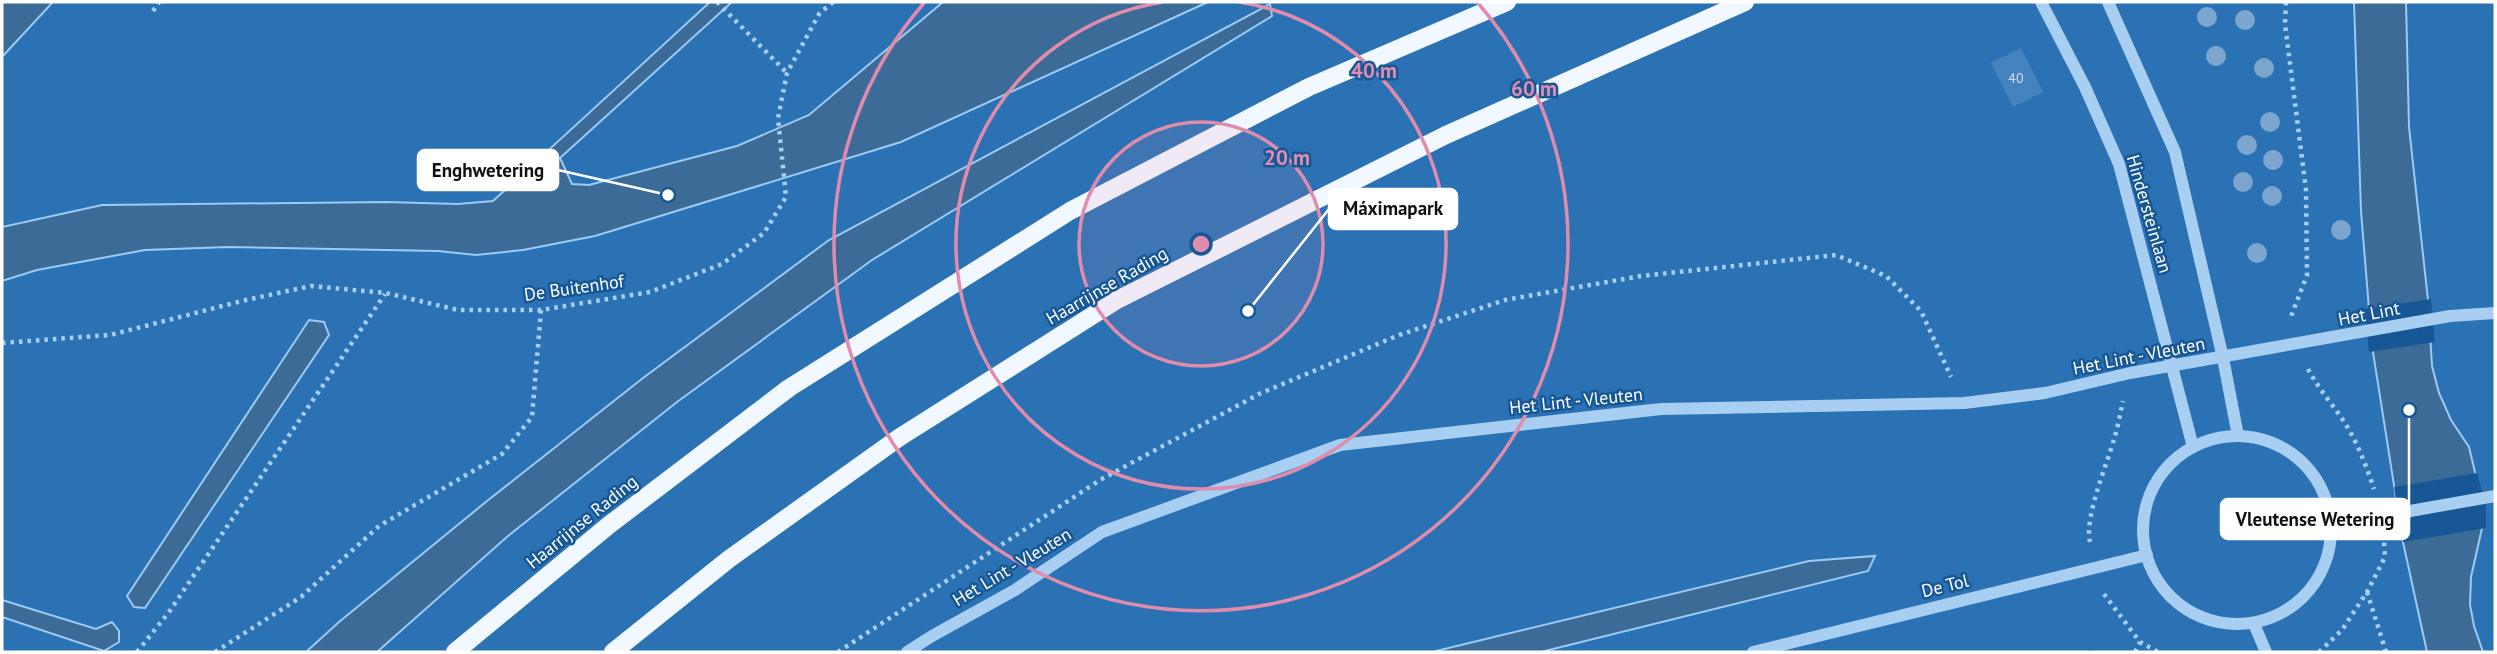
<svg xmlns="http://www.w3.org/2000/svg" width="2497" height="654" font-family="'PT Sans',sans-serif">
<rect width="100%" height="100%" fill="#175796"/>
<path fill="#2a72b4" d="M 2,2 L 2495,2 L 2495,652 L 2097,652 L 2089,649 L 2090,652 L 2,652 Z"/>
<g fill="#3d6b98" stroke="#9bcaf4" stroke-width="2">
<path d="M 2,2 L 53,2 L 2,57 Z"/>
<path d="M 710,2 L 732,2 L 560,158 L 572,184 L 589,185 L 737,146 L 809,115 L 943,2 L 1208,2 L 901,142 L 595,236 L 523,250 L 476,255 L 438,251 L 228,247 L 145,250 L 37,270 L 2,281 L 2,227 L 102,205 L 386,202 L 458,204 L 493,201 Z"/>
<path d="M 2354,2 L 2406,2 L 2409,127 L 2428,300 L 2432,366 L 2439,393 L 2451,420 L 2469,447 L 2483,506 L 2482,528 L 2471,577 L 2470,605 L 2474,626 L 2483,652 L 2427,652 L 2403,542 L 2372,346 L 2361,211 Z"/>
<path d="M 1270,4 L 1272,16 L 872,260 L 677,402 L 508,536 L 377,652 L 306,652 L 339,622 L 487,501 L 643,378 L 829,240 Z"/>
<path d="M 309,320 L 324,322 L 329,335 L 145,608 L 134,607 L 127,596 Z"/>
<path d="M 1875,556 L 1868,571 L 1541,652 L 1432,652 L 1809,561 Z"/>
<path d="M 2,600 L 96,629 L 112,622 L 119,631 L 119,642 L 104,651 L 2,617 Z"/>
</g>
<g fill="#175796">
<path d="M 2431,299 L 2435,342 L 2369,352 L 2365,309 Z"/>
<path d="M 2477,473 L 2486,506 L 2486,528 L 2403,542 L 2394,487 Z"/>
</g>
<path fill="#4483be" d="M 2021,48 L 2043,92 L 2013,107 L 1991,63 Z"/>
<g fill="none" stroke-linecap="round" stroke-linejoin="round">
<g stroke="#a8cef1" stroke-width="4.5" stroke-dasharray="3.5 5" stroke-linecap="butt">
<path d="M 717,2 L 787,73"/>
<path d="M 2286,2 L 2285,24 L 2306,190 L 2307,275 L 2292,314 L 2292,318"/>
<path d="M 153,11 L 159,2"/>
<path d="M 2,343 L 110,335 L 246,300 L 311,286 L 386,293 L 458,310 L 541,310 L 650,292 L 722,264 L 764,233 L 786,197 L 778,118 L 787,73 L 819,14 L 833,2"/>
<path d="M 2308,369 C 2319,390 2336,408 2348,428 C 2359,447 2367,468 2374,489"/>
<path d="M 2090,542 C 2084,517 2107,465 2114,439 C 2118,427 2120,414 2123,401"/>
<path d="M 2367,592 L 2386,652"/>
<path d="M 2104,594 L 2140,642 L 2158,652"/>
<path d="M 137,652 L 169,612 L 385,294"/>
<path d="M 215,652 L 301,597 L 379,526 L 502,454 L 532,417 L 541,310"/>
<path d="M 838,652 L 1100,480 L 1259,394 L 1399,335 L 1505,300 L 1641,276 L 1836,255 L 1886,276 L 1921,311 L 1951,377"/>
<path d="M 2135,652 L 2140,642"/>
<path d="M 2319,652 L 2342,630 L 2367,592 L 2385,557 L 2384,542"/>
</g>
<g stroke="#a8cef1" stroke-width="12">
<path d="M 2041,2 L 2085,87 L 2119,164 L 2193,447"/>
<path d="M 2108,2 L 2175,152 L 2223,358 L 2238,436"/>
<circle cx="2237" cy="530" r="94"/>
<path d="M 2331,521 L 2399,513 L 2495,496"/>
<path d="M 2254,624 L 2266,652"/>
<path d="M 907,652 L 932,636 L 1015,590 L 1102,532 L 1340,445 L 1661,409 L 1964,403 L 2045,393 L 2130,373 L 2450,316 L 2495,313"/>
<path d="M 1753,652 L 2147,555"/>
</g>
<g stroke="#f2f8ff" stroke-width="18">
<path d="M 455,652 L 609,525 L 789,388 L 1070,211 L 1309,87 L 1507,2"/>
<path d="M 613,652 L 729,559 L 900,437 L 1117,300 L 1446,135 L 1745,2"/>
</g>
</g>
<g fill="#7ca6ce">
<circle cx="2207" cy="17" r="10"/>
<circle cx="2245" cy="20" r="10"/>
<circle cx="2216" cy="56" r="10"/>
<circle cx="2264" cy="68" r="10"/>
<circle cx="2270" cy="122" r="10"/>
<circle cx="2247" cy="145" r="10"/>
<circle cx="2273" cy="160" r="10"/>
<circle cx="2243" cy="182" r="10"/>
<circle cx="2272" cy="196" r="10"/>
<circle cx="2341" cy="230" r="10"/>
<circle cx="2257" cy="253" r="10"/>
</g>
<circle cx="1201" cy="244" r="122" fill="#e08cad" fill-opacity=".12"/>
<g fill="none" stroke="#e08cad" stroke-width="3.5">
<circle cx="1201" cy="244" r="122"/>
<path d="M1239 2A245 245 0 1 1 1163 2"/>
<path d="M1478 3A367 367 0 1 1 924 3"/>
</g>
<g text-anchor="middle" stroke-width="5" stroke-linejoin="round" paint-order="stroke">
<g font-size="14" fill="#d0e0ef">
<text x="2016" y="83">40</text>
</g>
<g font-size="18" fill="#fff" stroke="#175796">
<text transform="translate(2149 214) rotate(74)" y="6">Hindersteinlaan</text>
<text transform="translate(1107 286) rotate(-30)" y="6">Haarrijnse Rading</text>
<text transform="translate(574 288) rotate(-8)" y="6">De Buitenhof</text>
<text transform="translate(2369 314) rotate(-11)" y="6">Het Lint</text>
<text transform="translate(2139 356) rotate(-11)" y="6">Het Lint - Vleuten</text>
<text transform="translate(1576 401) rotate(-6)" y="6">Het Lint - Vleuten</text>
<text transform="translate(582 522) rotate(-39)" y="6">Haarrijnse Rading</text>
<text transform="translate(1012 567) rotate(-31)" y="6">Het Lint - Vleuten</text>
<text transform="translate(1945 586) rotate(-14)" y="6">De Tol</text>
</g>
</g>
<circle cx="1201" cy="244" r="10" fill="#e08cad" stroke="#175796" stroke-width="3.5"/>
<g font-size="21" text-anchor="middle" font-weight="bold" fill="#e08cad" stroke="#175796" stroke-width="5" stroke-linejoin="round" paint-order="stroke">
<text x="1374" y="78">40 m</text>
<text x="1534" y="96">60 m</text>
<text x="1287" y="165">20 m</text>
</g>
<path fill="none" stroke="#fff" stroke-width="2.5" d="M668 195L558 170M1248 311L1329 209M2409 410L2409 519"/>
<g fill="#fff" stroke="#175796" stroke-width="2.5">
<circle cx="668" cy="195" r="7"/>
<circle cx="1248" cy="311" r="7"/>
<circle cx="2409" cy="410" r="7"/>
</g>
<g fill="#fff" stroke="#fff" stroke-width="2.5">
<rect x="418" y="150" width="140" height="40" rx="7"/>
<rect x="1329" y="189" width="128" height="40" rx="7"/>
<rect x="2221" y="499" width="188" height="40" rx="7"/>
</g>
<g font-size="19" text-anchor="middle" font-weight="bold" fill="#111">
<text x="488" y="177">Enghwetering</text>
<text x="1393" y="215">Máximapark</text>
<text x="2315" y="526">Vleutense Wetering</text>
</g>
<rect width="2497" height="654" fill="none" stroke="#ffffff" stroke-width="7"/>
</svg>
